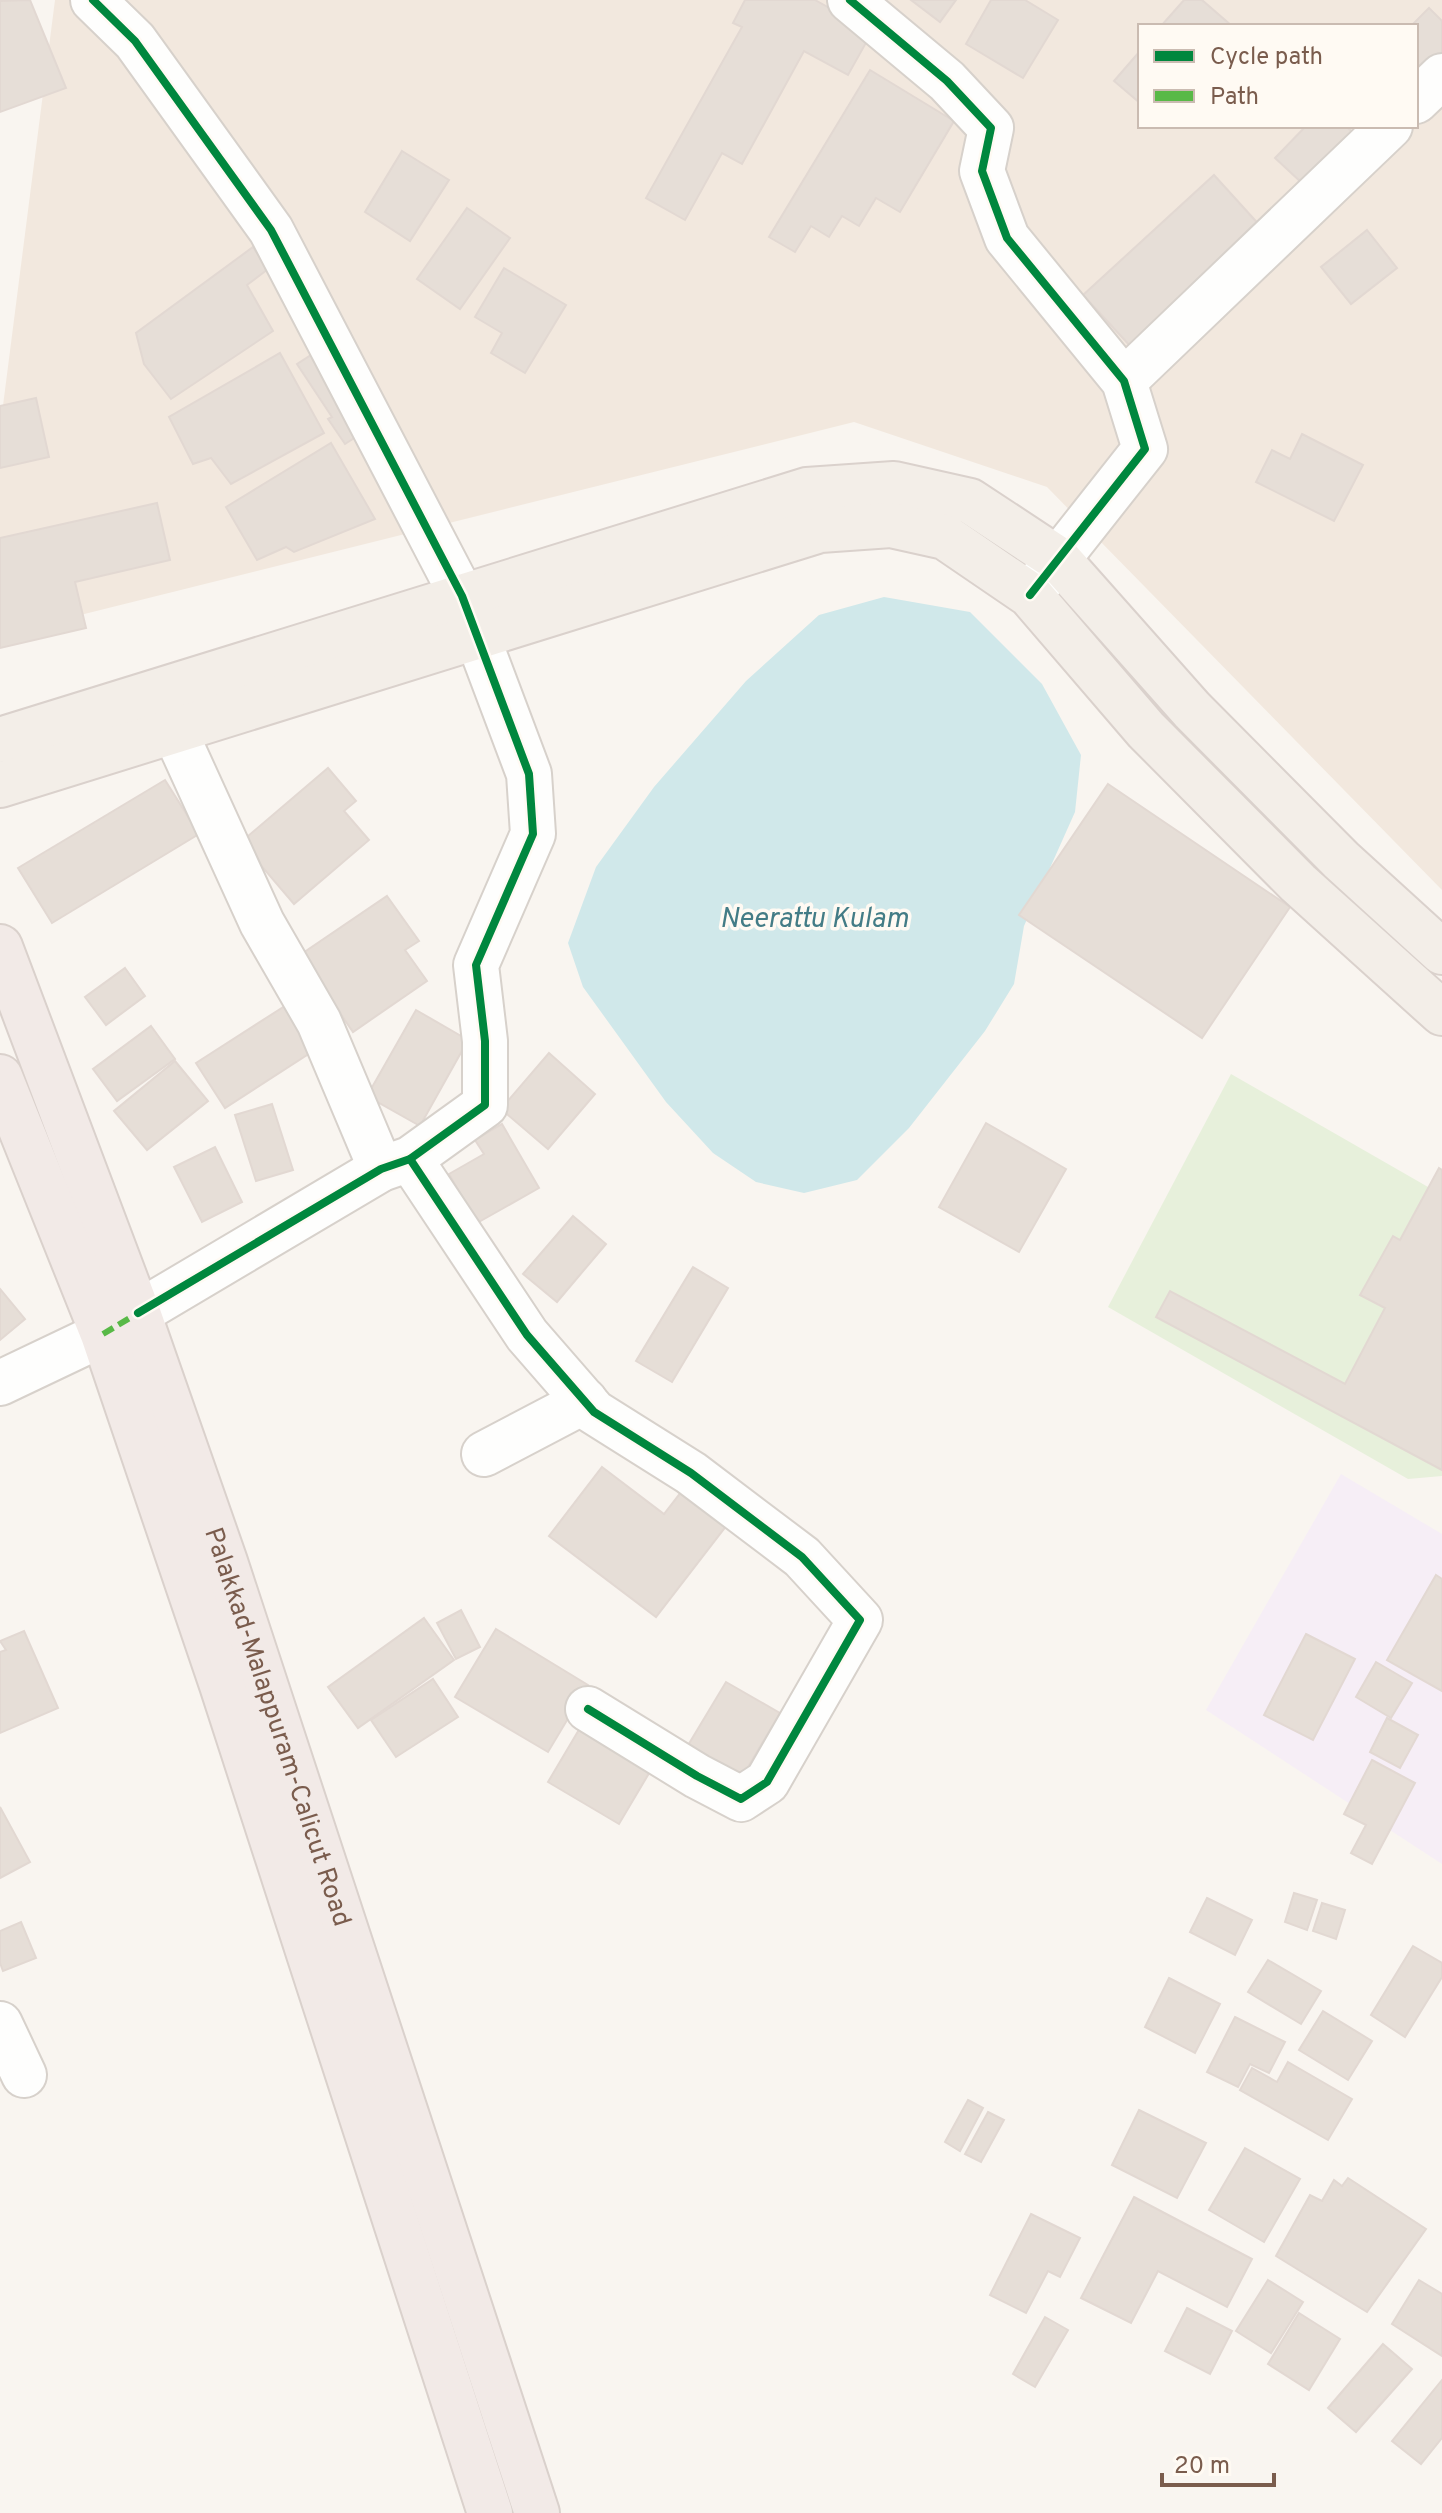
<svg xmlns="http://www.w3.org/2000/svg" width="1442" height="2513" font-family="Overpass,sans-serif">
<rect width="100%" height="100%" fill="#f9f5f0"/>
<path fill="#f2e8de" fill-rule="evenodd" d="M 55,0 L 1442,0 L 1442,890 L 1047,487 L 854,422 L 0,635 L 0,429 ZM 1140,26 L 1416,26 L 1416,126 L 1140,126 Z"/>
<path fill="#f6eef6" d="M 1341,1474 L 1442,1534 L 1442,1864 L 1206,1710 Z"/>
<path fill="#e7f0db" d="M 1231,1074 L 1442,1195 L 1442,1476 L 1408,1479 L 1108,1307 Z"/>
<path fill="#d0e8ea" d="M 884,597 L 970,612 L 1042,684 L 1081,755 L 1075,812 L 1024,926 L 1014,984 L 985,1031 L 909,1128 L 857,1180 L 804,1193 L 756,1182 L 713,1153 L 666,1102 L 583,987 L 568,943 L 596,867 L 654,787 L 746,681 L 819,615 Z"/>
<g fill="#e6ded7" stroke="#e2d8d2" stroke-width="2">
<path d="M 30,0 L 66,88 L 0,112 L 0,1 Z"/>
<path d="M 745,0 L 815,0 L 872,32 L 848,75 L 804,51 L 742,164 L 722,153 L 685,220 L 646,198 L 742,27 L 733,23 Z"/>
<path d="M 911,0 L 956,0 L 940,22 Z"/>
<path d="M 991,0 L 1025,0 L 1058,20 L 1023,78 L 966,44 Z"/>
<path d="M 1184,0 L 1202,0 L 1232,26 L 1161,26 Z"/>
<path d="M 1429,8 L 1442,21 L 1442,55 L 1416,82 L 1416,26 L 1411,26 Z"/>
<path d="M 1140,51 L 1140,103 L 1114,81 Z"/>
<path d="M 870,70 L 954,121 L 900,212 L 876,198 L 859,226 L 842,216 L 829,237 L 811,226 L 795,252 L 769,237 Z"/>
<path d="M 1306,126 L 1346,126 L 1366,145 L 1316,196 L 1275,158 Z"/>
<path d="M 402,151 L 449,180 L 410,241 L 365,212 Z"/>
<path d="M 1214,175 L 1263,229 L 1132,348 L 1083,295 Z"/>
<path d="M 467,208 L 510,238 L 460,309 L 417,279 Z"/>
<path d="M 1367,230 L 1397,268 L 1351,304 L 1321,267 Z"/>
<path d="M 253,247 L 268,269 L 247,285 L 273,331 L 171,399 L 144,364 L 136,333 Z"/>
<path d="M 504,268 L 566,305 L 525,373 L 491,353 L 502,333 L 475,317 Z"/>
<path d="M 322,348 L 373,426 L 345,444 L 328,419 L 332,417 L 297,364 Z"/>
<path d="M 280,353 L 324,433 L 231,484 L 211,458 L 193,464 L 169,417 Z"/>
<path d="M 36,398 L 49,457 L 0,468 L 0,406 Z"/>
<path d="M 1302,434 L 1363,465 L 1334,521 L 1256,482 L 1272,450 L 1290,459 Z"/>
<path d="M 331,443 L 375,519 L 294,552 L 286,547 L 257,560 L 226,507 Z"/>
<path d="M 157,503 L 170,560 L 75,582 L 86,628 L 0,648 L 0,538 Z"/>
<path d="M 328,768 L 356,801 L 344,811 L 369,840 L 294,904 L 241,842 Z"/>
<path d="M 165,780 L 199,834 L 52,923 L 18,868 Z"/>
<path d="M 1108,784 L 1290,907 L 1202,1038 L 1019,915 Z"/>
<path d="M 387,896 L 419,941 L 405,950 L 427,981 L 353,1032 L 300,955 Z"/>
<path d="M 125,968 L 145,996 L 106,1025 L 85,997 Z"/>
<path d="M 291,1002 L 321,1046 L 225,1108 L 196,1063 Z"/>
<path d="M 416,1010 L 468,1040 L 420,1126 L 367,1096 Z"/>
<path d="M 151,1026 L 175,1059 L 117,1101 L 93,1069 Z"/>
<path d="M 549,1053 L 595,1094 L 548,1149 L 501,1109 Z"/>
<path d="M 175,1061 L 208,1101 L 147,1150 L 114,1111 Z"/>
<path d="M 272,1104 L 293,1170 L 256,1181 L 235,1115 Z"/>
<path d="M 986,1123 L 1066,1169 L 1019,1252 L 939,1207 Z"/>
<path d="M 502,1124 L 539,1188 L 477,1223 L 449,1174 L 484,1154 L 475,1140 Z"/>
<path d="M 215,1147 L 242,1202 L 202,1222 L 174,1167 Z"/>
<path d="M 1439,1168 L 1442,1170 L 1442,1470 L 1156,1317 L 1170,1291 L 1345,1384 L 1385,1308 L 1360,1295 L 1393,1236 L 1400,1240 Z"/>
<path d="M 573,1216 L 606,1244 L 557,1302 L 523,1274 Z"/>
<path d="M 693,1267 L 728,1288 L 672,1382 L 636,1361 Z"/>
<path d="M 0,1289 L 25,1319 L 0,1340 Z"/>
<path d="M 602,1467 L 664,1514 L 692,1478 L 737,1512 L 656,1617 L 549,1536 Z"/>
<path d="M 1436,1575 L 1442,1579 L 1442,1691 L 1387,1660 Z"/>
<path d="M 461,1610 L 480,1647 L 456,1659 L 437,1623 Z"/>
<path d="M 424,1618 L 454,1660 L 358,1728 L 328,1687 Z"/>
<path d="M 496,1629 L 588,1685 L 548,1752 L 455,1697 Z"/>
<path d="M 24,1631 L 58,1708 L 0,1733 L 0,1652 L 6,1650 L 0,1641 Z"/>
<path d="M 1306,1634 L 1355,1659 L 1313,1740 L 1264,1715 Z"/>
<path d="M 1376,1662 L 1412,1683 L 1391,1718 L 1356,1697 Z"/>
<path d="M 433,1679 L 458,1717 L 396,1757 L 371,1720 Z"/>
<path d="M 726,1682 L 780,1713 L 738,1784 L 684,1752 Z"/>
<path d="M 590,1711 L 661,1753 L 619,1824 L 548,1782 Z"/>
<path d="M 1387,1718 L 1418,1735 L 1400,1768 L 1370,1752 Z"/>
<path d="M 1372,1760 L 1415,1783 L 1372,1864 L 1351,1853 L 1366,1825 L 1344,1814 Z"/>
<path d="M 0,1807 L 30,1862 L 0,1878 Z"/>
<path d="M 1294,1893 L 1317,1900 L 1307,1930 L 1285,1922 Z"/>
<path d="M 1207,1898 L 1252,1920 L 1235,1955 L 1190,1932 Z"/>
<path d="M 1322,1903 L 1345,1910 L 1336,1939 L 1313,1931 Z"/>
<path d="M 21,1922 L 36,1958 L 3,1971 L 0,1963 L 0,1931 Z"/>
<path d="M 1413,1946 L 1442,1963 L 1442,1977 L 1405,2037 L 1371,2015 Z"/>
<path d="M 1268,1960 L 1321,1991 L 1301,2024 L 1248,1992 Z"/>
<path d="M 1169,1978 L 1220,2004 L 1195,2053 L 1145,2027 Z"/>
<path d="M 1323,2011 L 1372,2041 L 1348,2080 L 1299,2050 Z"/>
<path d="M 1235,2017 L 1285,2042 L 1269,2073 L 1250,2064 L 1238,2087 L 1207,2072 Z"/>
<path d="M 1288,2062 L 1352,2099 L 1328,2140 L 1240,2090 L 1252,2068 L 1277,2082 Z"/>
<path d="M 968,2100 L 983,2108 L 960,2151 L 945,2142 Z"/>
<path d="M 1139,2110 L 1206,2143 L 1177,2198 L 1112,2165 Z"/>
<path d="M 988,2112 L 1004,2120 L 981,2162 L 965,2154 Z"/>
<path d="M 1245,2148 L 1300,2179 L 1264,2242 L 1209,2210 Z"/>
<path d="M 1348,2178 L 1426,2229 L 1367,2312 L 1276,2256 L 1310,2195 L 1322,2201 L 1334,2180 L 1342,2186 Z"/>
<path d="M 1134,2197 L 1252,2259 L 1227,2307 L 1158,2271 L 1131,2323 L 1081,2298 Z"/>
<path d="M 1031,2214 L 1080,2238 L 1060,2277 L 1048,2271 L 1026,2313 L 990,2295 Z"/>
<path d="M 1268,2280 L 1303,2302 L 1271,2353 L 1236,2331 Z"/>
<path d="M 1419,2280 L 1442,2294 L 1442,2356 L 1392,2324 Z"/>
<path d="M 1187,2308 L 1232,2331 L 1210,2374 L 1165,2351 Z"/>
<path d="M 1299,2313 L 1340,2339 L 1309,2390 L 1268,2364 Z"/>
<path d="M 1045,2317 L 1068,2330 L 1035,2387 L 1013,2374 Z"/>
<path d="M 1383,2344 L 1412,2369 L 1356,2432 L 1328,2408 Z"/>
<path d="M 1442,2380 L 1442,2438 L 1421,2464 L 1392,2441 Z"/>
</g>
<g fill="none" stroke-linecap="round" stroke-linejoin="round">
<defs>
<g id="minor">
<path d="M 93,0 L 135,41 L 271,230 L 462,596 L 529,774 L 533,834 L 476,965 L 485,1041 L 485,1105 L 410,1159 L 381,1169 L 138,1313"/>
<path d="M 850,0 L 947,81 L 991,128 L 982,171 L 1007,238 L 1124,381 L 1145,449 L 1036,587"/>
<path d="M 1416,101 L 1442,76"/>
<path d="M 1124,381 L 1390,126"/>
<path d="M 174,730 L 262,923 L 319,1022 L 381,1169"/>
<path d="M 410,1159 L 527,1335 L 594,1412 L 691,1473 L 802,1557 L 860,1620 L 767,1782 L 741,1799 L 697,1776 L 588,1709"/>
<path d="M 0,1383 L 103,1334"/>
<path d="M 484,1454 L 585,1401"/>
<path d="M 0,2024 L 24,2075"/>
</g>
<g id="major">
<path d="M 0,740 L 807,490 L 894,484 L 970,501 L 1058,559 L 1192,710 L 1341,860 L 1442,952"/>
<path d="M 0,785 L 820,530 L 891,525 L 945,537 L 1030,595 L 1146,730 L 1298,883 L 1442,1013"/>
</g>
<g id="highway">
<path id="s1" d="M 0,947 L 138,1313 L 225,1562 L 537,2513"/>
<path d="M 0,1077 L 103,1334 L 222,1685 L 490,2513"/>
</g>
</defs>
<use href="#minor" stroke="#d7d1cb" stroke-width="48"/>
<use href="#major" stroke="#dad1cc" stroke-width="48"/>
<use href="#highway" stroke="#dad1cc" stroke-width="48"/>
<use href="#minor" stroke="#fefefd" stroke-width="44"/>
<use href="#major" stroke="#f3eee8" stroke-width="44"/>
<use href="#highway" stroke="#f2eae7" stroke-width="44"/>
<path stroke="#58b947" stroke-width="6" stroke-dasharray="12 6" stroke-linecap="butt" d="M 103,1334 L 138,1313"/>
<defs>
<g id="cycleway">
<path d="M 93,0 L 135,41 L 271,230 L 462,596 L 529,774 L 533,834 L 476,965 L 485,1041 L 485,1105 L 410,1159 L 381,1169 L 138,1313"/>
<path d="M 850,0 L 947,81 L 991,128 L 982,171 L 1007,238 L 1124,381 L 1145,449 L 1030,595"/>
<path d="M 410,1159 L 527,1335 L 594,1412 L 691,1473 L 802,1557 L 860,1620 L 767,1782 L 741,1799 L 697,1776 L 588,1709"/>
</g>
</defs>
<use href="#cycleway" stroke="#fffaf3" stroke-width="13"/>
<use href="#cycleway" stroke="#00873e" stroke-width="8"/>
</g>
<g text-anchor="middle" stroke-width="7" stroke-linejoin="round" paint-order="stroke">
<g font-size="26" fill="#7a5c4d" stroke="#fffaf3">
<text dy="9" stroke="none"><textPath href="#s1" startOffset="828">Palakkad-Malappuram-Calicut Road</textPath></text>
</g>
<g font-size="28" font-style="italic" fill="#437c86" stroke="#fffaf3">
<text x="814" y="927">Neerattu Kulam</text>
</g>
</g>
<rect x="1138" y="24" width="280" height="104" fill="#fffaf3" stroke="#cabbb1" stroke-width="2"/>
<rect x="1154" y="50" width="40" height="12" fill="#00873e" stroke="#cabbb1" stroke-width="2"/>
<text x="1210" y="64" font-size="24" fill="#7a5c4d">Cycle path</text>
<rect x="1154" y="90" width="40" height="12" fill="#58b947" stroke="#cabbb1" stroke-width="2"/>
<text x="1210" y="104" font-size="24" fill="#7a5c4d">Path</text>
<path d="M1162 2473v12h112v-12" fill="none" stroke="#7a5c4d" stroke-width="4"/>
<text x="1174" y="2473" font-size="24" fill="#7a5c4d" stroke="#fffaf3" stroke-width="6" paint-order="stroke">20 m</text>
</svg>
